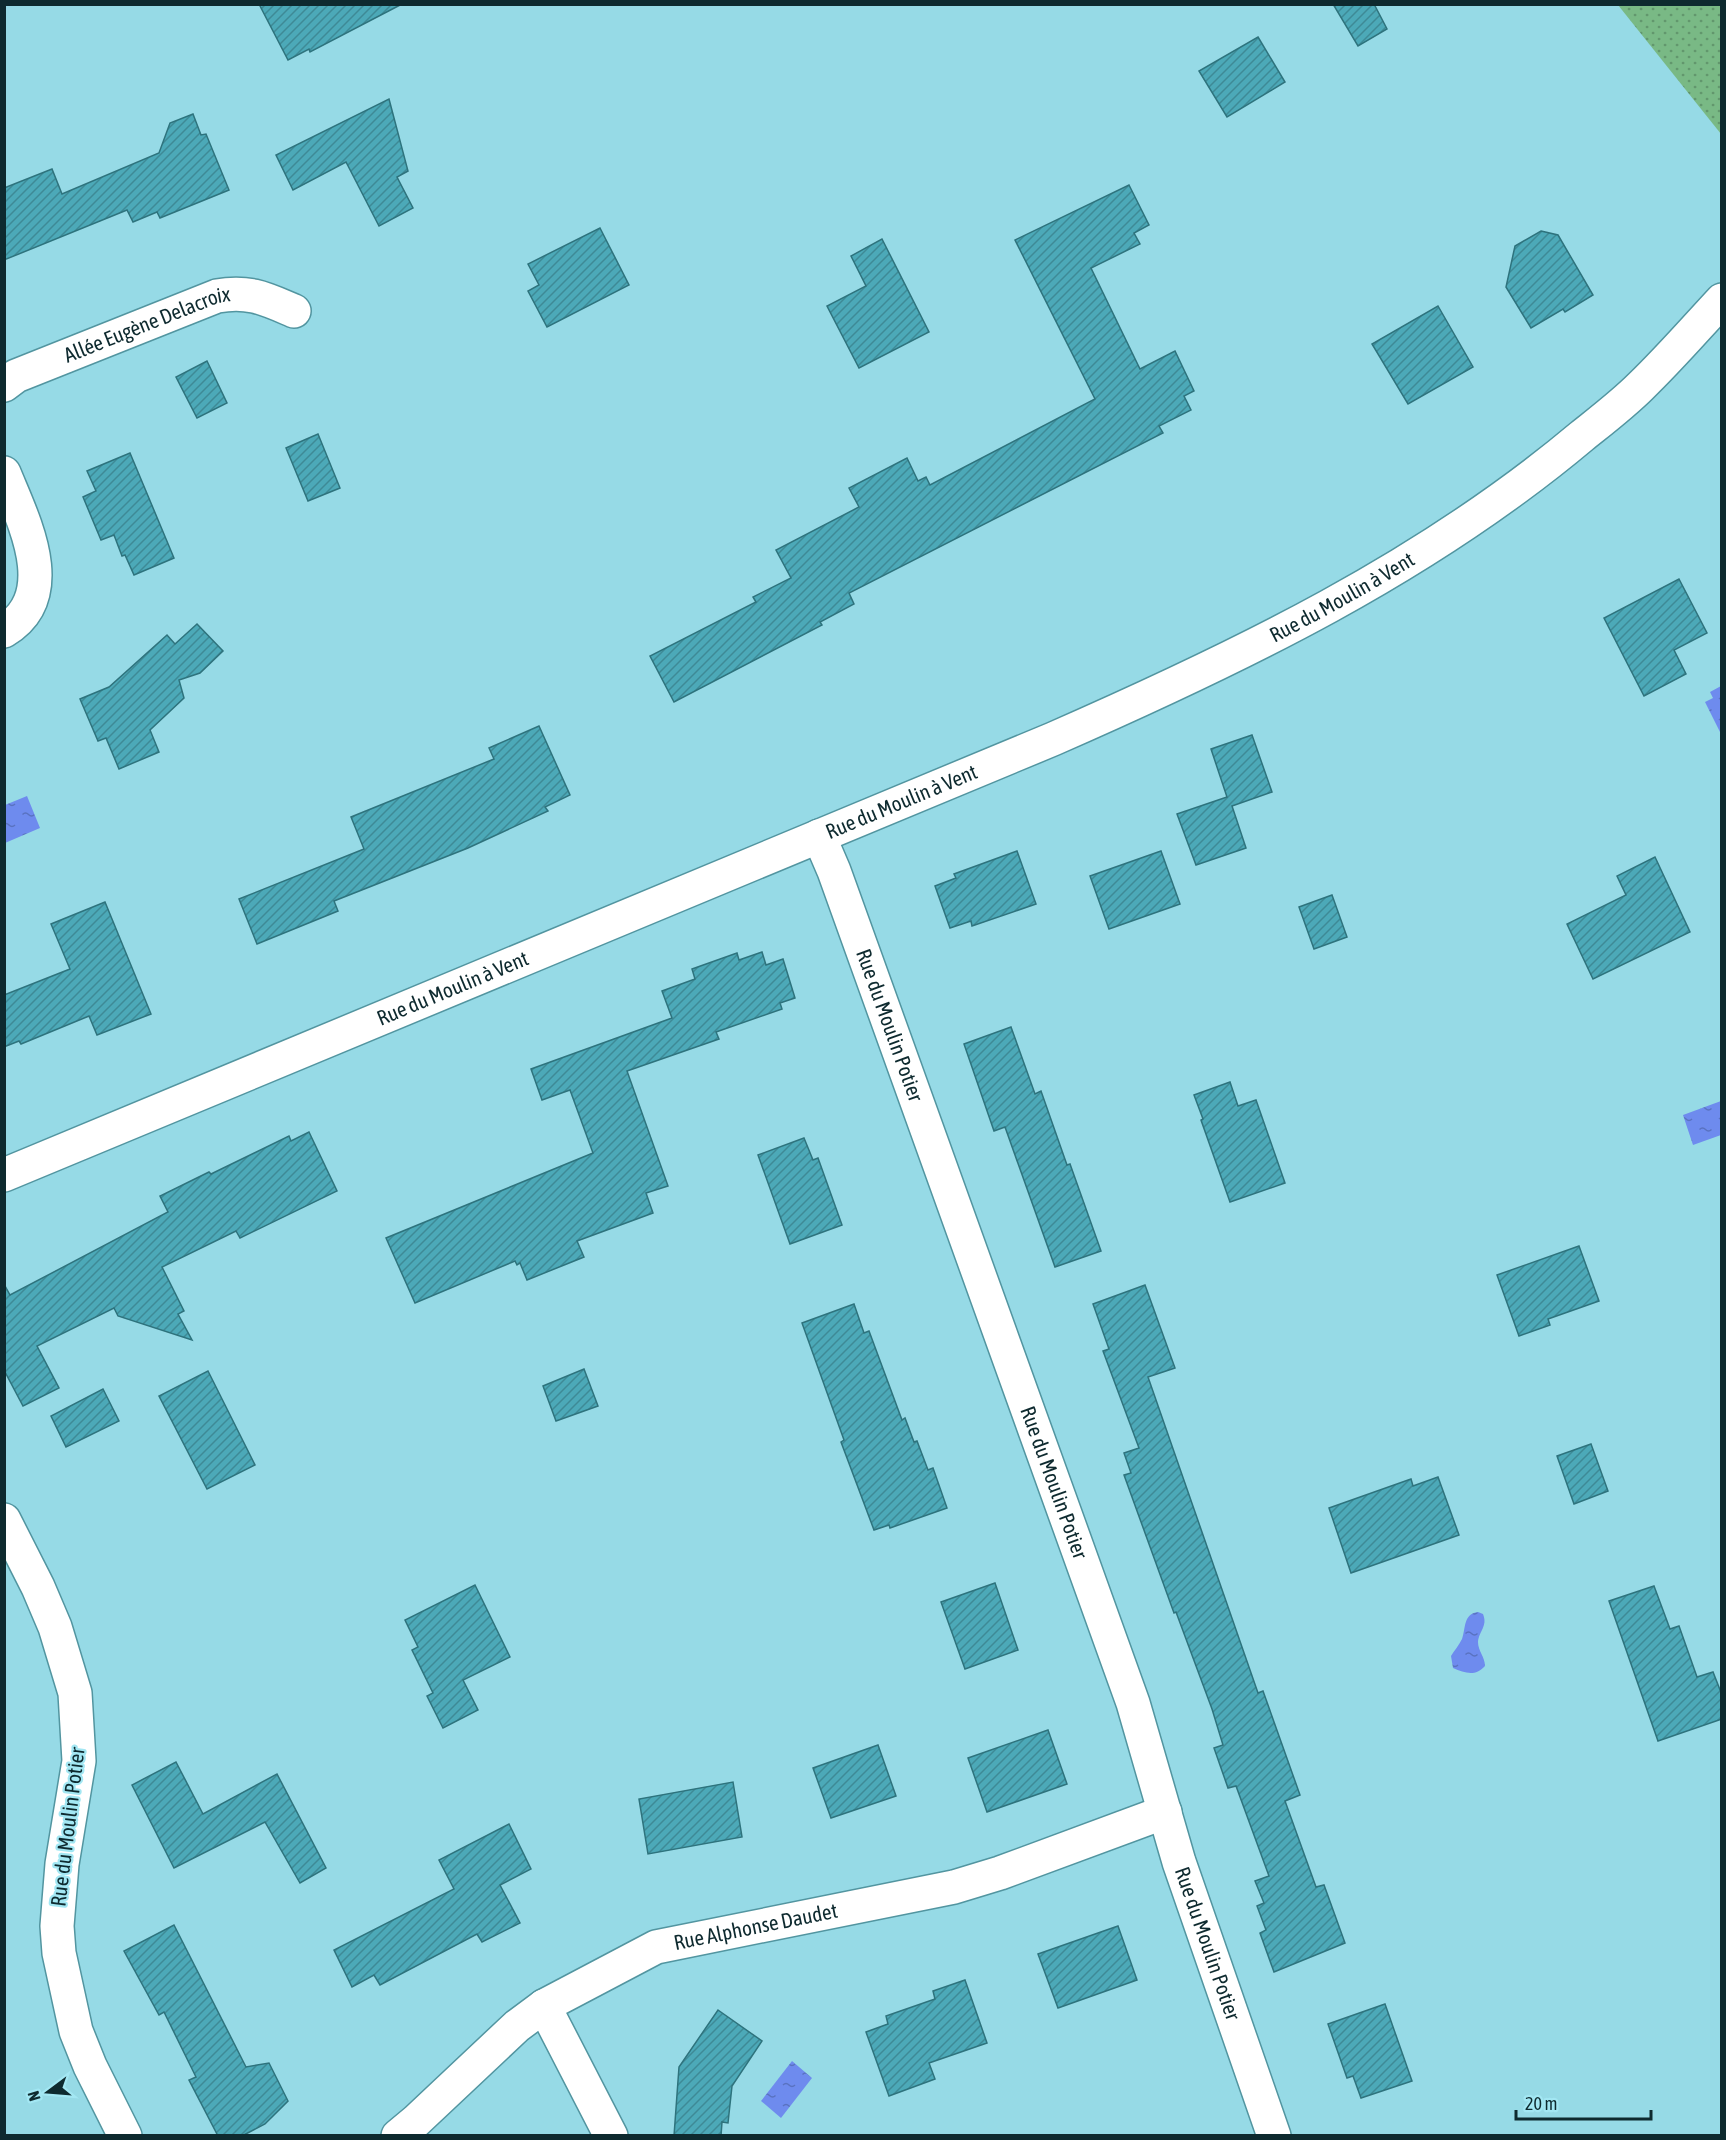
<svg xmlns="http://www.w3.org/2000/svg" width="1726" height="2140" font-family="'Asap Condensed',sans-serif">
<defs>
<pattern id="grass-dots" width="8" height="8" patternUnits="userSpaceOnUse" patternTransform="scale(1.5)"><rect width="8" height="8" fill="#79b985"/><path d="M2 2h.1M6 6h.1" fill="none" stroke="#62976d" stroke-width="1.8" stroke-linecap="round"/></pattern>
<pattern id="water-ripples" width="26" height="14" patternUnits="userSpaceOnUse" patternTransform="scale(1.5)"><rect width="26" height="14" fill="#6e8bee"/><path d="M2 4q2-2 4 0t4 0M15 11q2-2 4 0t4 0" fill="none" stroke="#5972c1"/></pattern>
<pattern id="building-hatch" width="6" height="6" patternUnits="userSpaceOnUse" patternTransform="scale(1.5)"><rect width="6" height="6" fill="#4ca9b8"/><path d="M-1 1l2-2M0 6l6-6M5 7l2-2" fill="none" stroke="#3e8a96"/></pattern>
</defs>
<rect width="100%" height="100%" fill="#96dae6"/>
<path fill="url(#grass-dots)" d="M 1618,5 L 1721,5 L 1721,134 Z"/>
<g fill="url(#water-ripples)">
<path d="M 1721,686 L 1721,734 L 1705,702 L 1713,698 L 1710,692 Z"/>
<path d="M 27,796 L 40,828 L 5,843 L 5,805 Z"/>
<path d="M 1721,1101 L 1721,1135 L 1693,1145 L 1683,1115 Z"/>
<path d="M 1478,1612 L 1483,1614 C 1488,1626 1479,1631 1478,1642 C 1478,1651 1485,1657 1485,1666 C 1475,1677 1465,1673 1453,1668 L 1451,1656 C 1454,1651 1459,1645 1462,1639 C 1466,1628 1463,1614 1478,1612 Z"/>
<path d="M 792,2061 L 812,2078 L 781,2118 L 761,2101 Z"/>
</g>
<g fill="url(#building-hatch)" stroke="#2e737d" stroke-width="1.5">
<path d="M 259,4 L 402,4 L 310,52 L 309,49 L 288,60 Z"/>
<path d="M 1333,4 L 1374,4 L 1387,29 L 1358,46 Z"/>
<path d="M 1258,37 L 1285,82 L 1227,117 L 1199,71 Z"/>
<path d="M 389,99 L 408,171 L 397,177 L 413,208 L 379,226 L 346,162 L 293,190 L 276,155 Z"/>
<path d="M 193,114 L 201,135 L 206,134 L 229,190 L 160,218 L 157,212 L 133,222 L 127,210 L 4,260 L 4,188 L 52,169 L 62,194 L 159,153 L 170,123 Z"/>
<path d="M 1129,185 L 1149,225 L 1134,233 L 1140,244 L 1091,268 L 1140,369 L 1175,351 L 1194,391 L 1184,396 L 1191,410 L 1159,426 L 1163,433 L 849,593 L 854,604 L 820,622 L 822,625 L 674,702 L 650,656 L 756,602 L 753,597 L 791,578 L 776,550 L 859,507 L 849,488 L 907,458 L 918,481 L 926,477 L 930,485 L 1095,399 L 1015,240 Z"/>
<path d="M 600,228 L 629,285 L 547,327 L 528,291 L 539,285 L 528,264 Z"/>
<path d="M 1541,231 L 1558,235 L 1593,295 L 1565,312 L 1563,309 L 1531,328 L 1506,287 L 1515,246 Z"/>
<path d="M 882,239 L 929,332 L 859,368 L 827,306 L 866,286 L 851,256 Z"/>
<path d="M 1438,306 L 1473,367 L 1408,404 L 1372,344 Z"/>
<path d="M 207,361 L 227,403 L 197,418 L 176,377 Z"/>
<path d="M 318,434 L 340,488 L 308,501 L 286,448 Z"/>
<path d="M 130,453 L 174,558 L 134,575 L 125,555 L 122,556 L 114,535 L 101,540 L 83,497 L 96,491 L 87,471 Z"/>
<path d="M 1679,579 L 1707,633 L 1674,650 L 1686,674 L 1644,696 L 1604,618 Z"/>
<path d="M 197,624 L 223,651 L 200,673 L 179,680 L 184,698 L 150,730 L 159,752 L 119,769 L 106,738 L 98,741 L 80,699 L 109,687 L 167,635 L 175,644 Z"/>
<path d="M 539,726 L 570,795 L 545,807 L 548,811 L 468,848 L 334,901 L 338,911 L 257,944 L 239,899 L 364,849 L 351,817 L 494,759 L 489,748 Z"/>
<path d="M 1252,735 L 1272,792 L 1232,806 L 1246,848 L 1196,865 L 1177,814 L 1227,797 L 1211,749 Z"/>
<path d="M 1017,851 L 1036,904 L 972,926 L 971,921 L 950,928 L 935,886 L 956,878 L 954,874 Z"/>
<path d="M 1161,851 L 1180,904 L 1109,929 L 1090,876 Z"/>
<path d="M 1655,857 L 1690,932 L 1593,979 L 1567,924 L 1626,895 L 1617,876 Z"/>
<path d="M 1332,895 L 1347,937 L 1314,949 L 1299,907 Z"/>
<path d="M 105,902 L 151,1014 L 97,1035 L 89,1016 L 21,1044 L 19,1041 L 4,1047 L 4,995 L 70,969 L 51,924 Z"/>
<path d="M 762,952 L 766,965 L 783,959 L 795,998 L 780,1003 L 782,1009 L 716,1032 L 719,1039 L 627,1071 L 668,1186 L 646,1193 L 653,1213 L 577,1241 L 584,1257 L 527,1280 L 520,1263 L 517,1265 L 515,1261 L 415,1303 L 386,1238 L 593,1153 L 570,1090 L 542,1100 L 531,1069 L 672,1018 L 662,991 L 695,979 L 692,969 L 737,953 L 739,960 Z"/>
<path d="M 1011,1027 L 1035,1094 L 1041,1091 L 1067,1165 L 1070,1164 L 1101,1251 L 1055,1267 L 1005,1127 L 994,1131 L 964,1044 Z"/>
<path d="M 1230,1082 L 1238,1106 L 1256,1100 L 1285,1183 L 1230,1202 L 1201,1120 L 1203,1119 L 1194,1095 Z"/>
<path d="M 309,1132 L 337,1191 L 240,1238 L 236,1231 L 162,1267 L 184,1311 L 178,1314 L 192,1340 L 118,1316 L 114,1308 L 37,1346 L 59,1388 L 23,1406 L 4,1370 L 4,1284 L 10,1295 L 168,1212 L 160,1196 L 209,1172 L 211,1174 L 289,1136 L 291,1141 Z"/>
<path d="M 804,1138 L 813,1160 L 818,1158 L 842,1225 L 790,1244 L 758,1155 Z"/>
<path d="M 1579,1246 L 1599,1301 L 1548,1319 L 1550,1325 L 1519,1336 L 1497,1275 Z"/>
<path d="M 1145,1285 L 1175,1368 L 1148,1377 L 1258,1693 L 1263,1691 L 1300,1795 L 1285,1801 L 1316,1887 L 1324,1885 L 1345,1943 L 1274,1972 L 1260,1933 L 1266,1930 L 1257,1906 L 1264,1903 L 1255,1881 L 1269,1876 L 1236,1786 L 1228,1788 L 1214,1748 L 1223,1745 L 1212,1709 L 1176,1612 L 1174,1613 L 1124,1475 L 1131,1473 L 1124,1453 L 1139,1448 L 1103,1351 L 1109,1349 L 1093,1304 Z"/>
<path d="M 854,1304 L 864,1333 L 869,1331 L 902,1420 L 905,1418 L 914,1442 L 917,1441 L 928,1470 L 933,1468 L 947,1508 L 890,1528 L 889,1525 L 874,1530 L 841,1442 L 844,1440 L 802,1323 Z"/>
<path d="M 584,1369 L 598,1406 L 556,1421 L 543,1386 Z"/>
<path d="M 208,1371 L 255,1465 L 207,1489 L 159,1396 Z"/>
<path d="M 103,1389 L 119,1421 L 66,1447 L 51,1416 Z"/>
<path d="M 1591,1444 L 1608,1491 L 1574,1504 L 1557,1456 Z"/>
<path d="M 1438,1477 L 1459,1535 L 1351,1573 L 1329,1508 L 1411,1479 L 1413,1486 Z"/>
<path d="M 995,1583 L 1018,1650 L 965,1669 L 941,1602 Z"/>
<path d="M 475,1585 L 510,1657 L 463,1680 L 478,1710 L 443,1728 L 427,1696 L 433,1693 L 412,1650 L 418,1647 L 405,1620 Z"/>
<path d="M 1654,1586 L 1670,1629 L 1679,1626 L 1697,1677 L 1713,1672 L 1722,1695 L 1722,1719 L 1658,1741 L 1609,1601 Z"/>
<path d="M 1048,1730 L 1067,1784 L 987,1812 L 968,1758 Z"/>
<path d="M 878,1745 L 896,1796 L 831,1818 L 813,1768 Z"/>
<path d="M 176,1762 L 203,1814 L 277,1774 L 326,1868 L 300,1883 L 265,1822 L 174,1868 L 132,1785 Z"/>
<path d="M 733,1782 L 742,1837 L 648,1854 L 639,1799 Z"/>
<path d="M 509,1824 L 531,1869 L 500,1885 L 520,1923 L 482,1942 L 477,1934 L 380,1985 L 374,1975 L 352,1987 L 334,1950 L 454,1889 L 439,1860 Z"/>
<path d="M 174,1925 L 246,2067 L 269,2063 L 288,2101 L 265,2124 L 242,2136 L 218,2136 L 189,2080 L 196,2077 L 164,2012 L 159,2015 L 124,1951 Z"/>
<path d="M 1118,1926 L 1137,1980 L 1058,2008 L 1038,1954 Z"/>
<path d="M 965,1980 L 987,2043 L 929,2063 L 935,2079 L 889,2096 L 866,2032 L 888,2024 L 886,2016 L 935,1999 L 933,1991 Z"/>
<path d="M 1385,2004 L 1412,2081 L 1361,2098 L 1353,2076 L 1347,2078 L 1328,2024 Z"/>
<path d="M 718,2010 L 762,2041 L 732,2086 L 728,2123 L 722,2122 L 721,2136 L 674,2136 L 679,2067 Z"/>
</g>
<g fill="none" stroke-linecap="round" stroke-linejoin="round">
<defs>
<g id="street">
<path id="s1" d="M 4,385 L 16,376 L 217,296 C 249,290 266,299 294,311"/>
<path d="M 4,473 C 23,520 63,595 4,631"/>
<path id="s2" d="M 819,836 L 834,871 L 1133,1703 L 1179,1862 L 1274,2136"/>
<path id="s3" d="M 4,1175 L 1053,739 C 1240,657 1425,568 1582,436 C 1602,420 1623,404 1641,386 C 1669,359 1695,329 1722,300"/>
<path d="M 4,1520 L 38,1587 L 55,1627 L 75,1693 L 79,1761 L 62,1864 L 57,1926 L 59,1953 L 76,2031 L 90,2066 L 125,2136"/>
<path d="M 544,2006 L 611,2136"/>
<path id="s4" d="M 398,2136 L 416,2121 L 517,2026 L 544,2006 L 656,1947 L 954,1887 L 1000,1873 L 1165,1812"/>
</g>
</defs>
<use href="#street" stroke="#5295a0" stroke-width="36"/>
<use href="#street" stroke="#fff" stroke-width="33"/>
</g>
<g text-anchor="middle" stroke-width="4.5" stroke-linejoin="round" paint-order="stroke">
<g font-size="21" fill="#0e2a2f" stroke="#a3e7f3">
<text dy="7" stroke="none"><textPath href="#s1" startOffset="156">Allée Eugène Delacroix</textPath></text>
<text dy="7" stroke="none"><textPath href="#s3" startOffset="1458">Rue du Moulin à Vent</textPath></text>
<text dy="7" stroke="none"><textPath href="#s3" startOffset="972">Rue du Moulin à Vent</textPath></text>
<text dy="7" stroke="none"><textPath href="#s3" startOffset="486">Rue du Moulin à Vent</textPath></text>
<text dy="7" stroke="none"><textPath href="#s2" startOffset="202">Rue du Moulin Potier</textPath></text>
<text dy="7" stroke="none"><textPath href="#s2" startOffset="688">Rue du Moulin Potier</textPath></text>
<text transform="translate(68 1827) rotate(-83)" y="7">Rue du Moulin Potier</text>
<text dy="7" stroke="none"><textPath href="#s4" startOffset="424">Rue Alphonse Daudet</textPath></text>
<text dy="7" stroke="none"><textPath href="#s2" startOffset="1174">Rue du Moulin Potier</textPath></text>
</g>
</g>
<rect width="1726" height="2140" fill="none" stroke="#0e2a2f" stroke-width="12"/>
<g transform="translate(48 2092) rotate(254)" stroke="#a3e7f3" stroke-width="4.5" paint-order="stroke">
<path d="M0-4.5L10 22L0 15L-10 22Z" fill="#0e2a2f"/>
<text y="-9" font-size="16" font-weight="bold" text-anchor="middle" fill="#0e2a2f">N</text>
</g>
<path d="M1516 2110v9h135v-9" fill="none" stroke="#0e2a2f" stroke-width="3"/>
<text x="1525" y="2110" font-size="18" fill="#0e2a2f" stroke="#a3e7f3" stroke-width="4.5" paint-order="stroke">20 m</text>
</svg>
